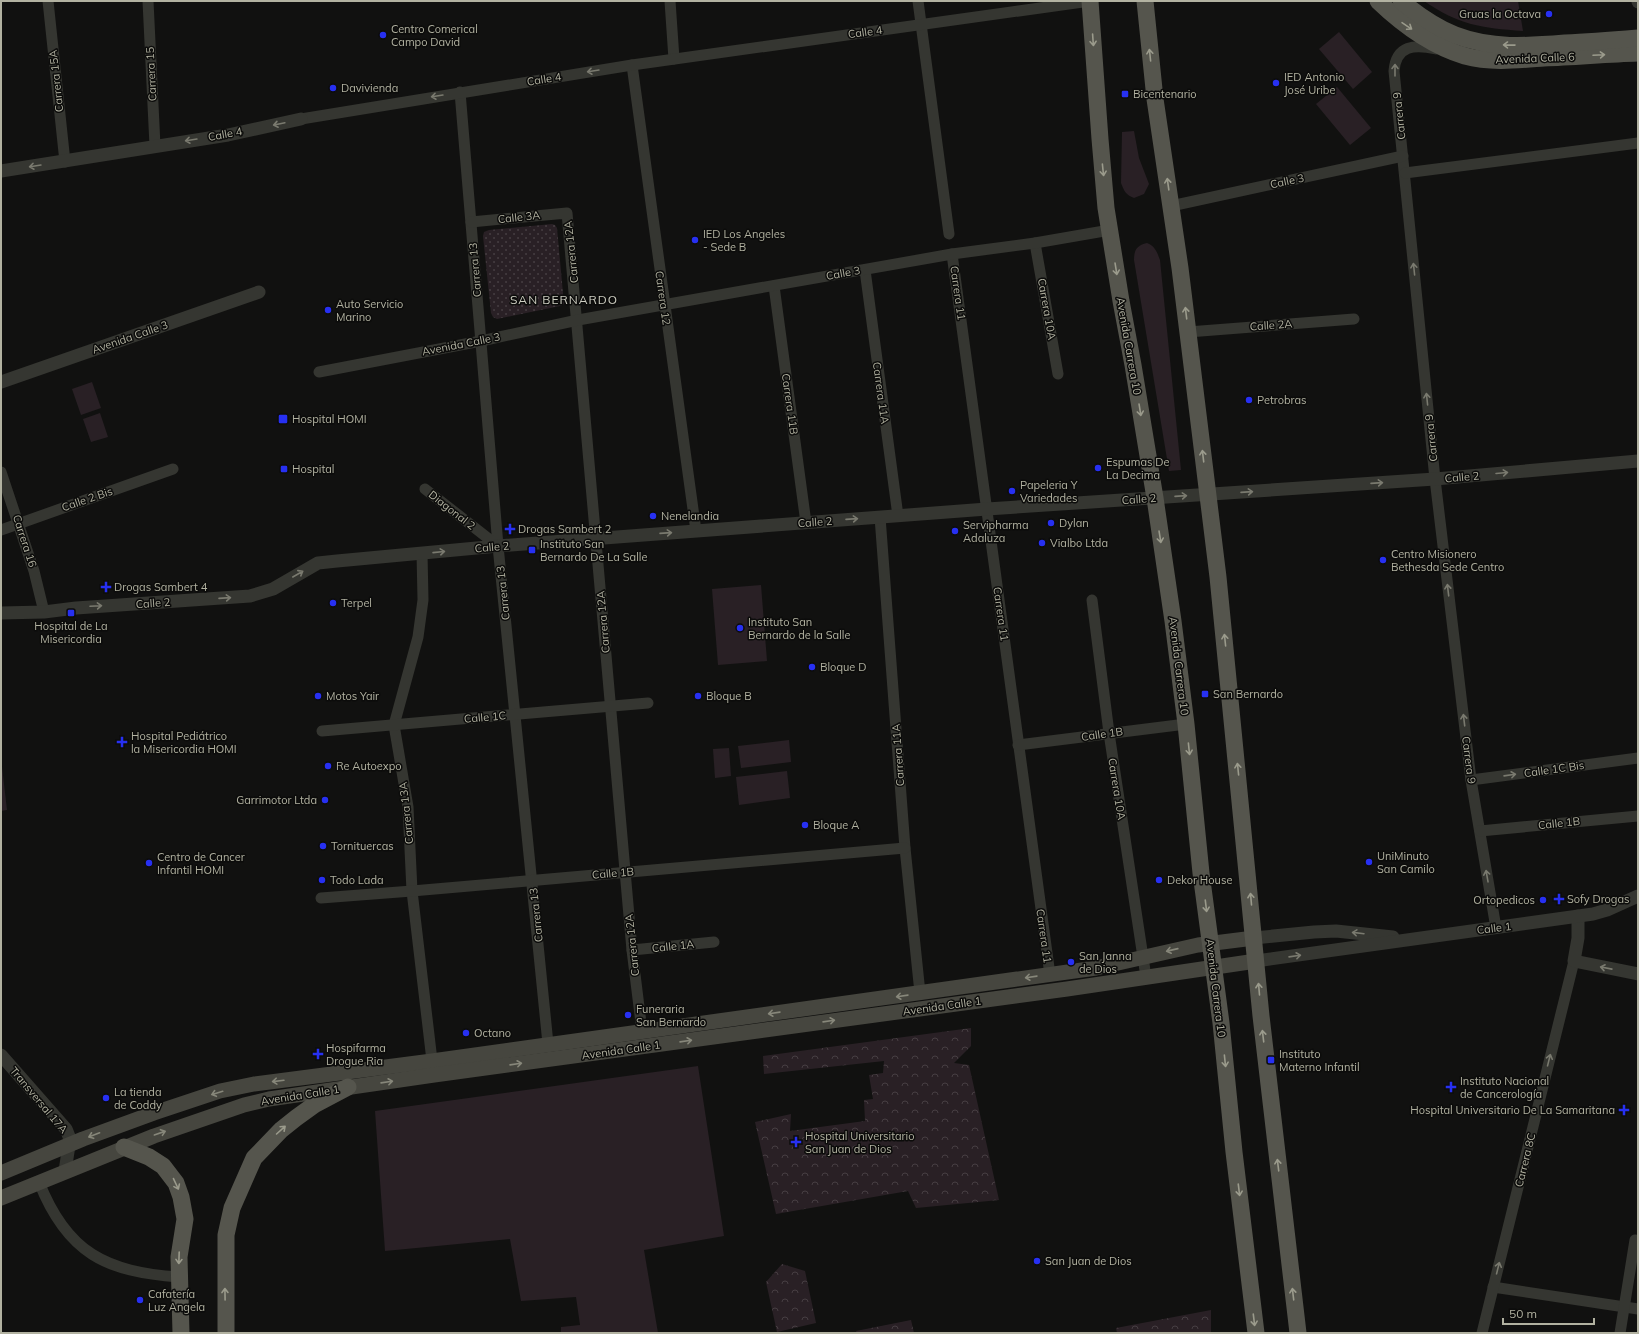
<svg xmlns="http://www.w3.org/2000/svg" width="1639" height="1334" font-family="Mulish,sans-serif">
<defs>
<pattern id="forest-crowns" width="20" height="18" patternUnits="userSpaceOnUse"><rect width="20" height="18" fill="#292025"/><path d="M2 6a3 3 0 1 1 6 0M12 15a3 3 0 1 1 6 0" fill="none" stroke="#463e42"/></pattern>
<pattern id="park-dots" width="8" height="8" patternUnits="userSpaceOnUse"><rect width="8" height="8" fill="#292025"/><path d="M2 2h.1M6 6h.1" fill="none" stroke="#463e42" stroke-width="1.8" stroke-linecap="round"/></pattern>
</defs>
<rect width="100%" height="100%" fill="#111110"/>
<g fill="#292025">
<path d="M 1424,1 L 1518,1 L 1523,31 C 1481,28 1459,25 1424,1 Z"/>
<path d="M 1339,32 L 1372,72 L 1353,89 L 1319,49 Z"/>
<path d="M 1337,87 L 1371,128 L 1350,145 L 1316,104 Z"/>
<path d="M 1134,131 L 1139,158 L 1149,184 L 1144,194 L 1134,198 C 1126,195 1124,191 1121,183 L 1122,132 Z"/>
<path d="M 1147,243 C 1155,246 1157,252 1160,260 L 1181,470 L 1169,471 L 1134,260 C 1134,250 1137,245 1147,243 Z"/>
<path d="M 92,382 L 101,408 L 81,415 L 72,389 Z"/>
<path d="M 100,413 L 108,437 L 91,442 L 83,419 Z"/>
<path d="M 761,585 L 767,661 L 718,665 L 712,589 Z"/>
<path d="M 789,740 L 791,762 L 741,768 L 738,746 Z"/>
<path d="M 729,748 L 731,776 L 715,778 L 713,749 Z"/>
<path d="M 1,758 L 7,810 L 1,811 Z"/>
<path d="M 787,771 L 790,798 L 739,805 L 736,777 Z"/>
<path d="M 698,1066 L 724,1236 L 644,1250 L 658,1333 L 561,1333 L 561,1327 L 580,1325 L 576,1297 L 521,1301 L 510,1239 L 385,1251 L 375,1111 Z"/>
</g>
<g fill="url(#forest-crowns)">
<path d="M 971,1028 L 971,1046 L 954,1063 L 969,1065 L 999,1200 L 916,1208 L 908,1191 L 776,1214 L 755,1122 L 791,1114 L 790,1131 L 865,1121 L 864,1100 L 873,1099 L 869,1075 L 883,1073 L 884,1061 L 764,1074 L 763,1056 Z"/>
<path d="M 782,1264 L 805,1271 L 816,1323 L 777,1332 L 766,1282 Z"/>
<path d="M 1211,1310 L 1211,1333 L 1117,1333 L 1116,1328 Z"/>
<path d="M 911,1320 L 914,1333 L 857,1333 L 856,1331 Z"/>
</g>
<path fill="url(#park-dots)" d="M 552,224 L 555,225 L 557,228 L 564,304 L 560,306 L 497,319 L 493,317 L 491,313 L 483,236 L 484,232 L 489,230 Z"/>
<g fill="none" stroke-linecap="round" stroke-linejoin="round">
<g stroke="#353631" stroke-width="11">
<path d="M 48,1 L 65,162"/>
<path d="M 148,1 L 155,146"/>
<path d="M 670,1 L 674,59"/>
<path d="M 918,1 L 949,234"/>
<path d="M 1436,49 C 1415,44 1396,45 1394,71 L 1435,479 L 1471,780 L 1496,928"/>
<path d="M 632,65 L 696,531"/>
<path d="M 460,92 L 498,546 L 548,1044"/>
<path d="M 301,119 L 632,65 L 1090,1"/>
<path d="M 1405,173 L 1638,143"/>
<path d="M 1171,206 L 1403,156"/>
<path d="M 471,222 L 567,213 L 632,950 L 642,1031"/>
<path d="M 1035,243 L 1058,374"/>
<path d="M 952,254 L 1050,975"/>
<path d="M 865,270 L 898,516"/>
<path d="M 774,286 L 806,523"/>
<path d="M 1188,332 L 1354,319"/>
<path d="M 319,372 L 481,341 L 578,320 L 952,254 L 1035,243 L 1110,230"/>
<path d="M 1,472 L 34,571 L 44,612"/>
<path d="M 425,489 L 498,546"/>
<path d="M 880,517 L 905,848 L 920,993"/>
<path d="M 1,530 L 173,469"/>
<path d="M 422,553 L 423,600 L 418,637 L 394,725 L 408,807 L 412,891 L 433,1069"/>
<path d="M 1092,600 L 1109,733 L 1146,977"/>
<path d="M 322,731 L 648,703"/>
<path d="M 1018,745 L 1186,724"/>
<path d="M 1471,780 L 1638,758"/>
<path d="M 1480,831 L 1638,816"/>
<path d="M 321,898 L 412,891 L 905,848"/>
<path d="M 632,950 L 714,942"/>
<path d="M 39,1182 C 67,1253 106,1272 179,1277"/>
<path d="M 1493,1287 L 1638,1309"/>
<path d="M 1482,1333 L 1574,961"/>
<path d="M 1620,1333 L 1635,1240"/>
</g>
<g stroke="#353631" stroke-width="13">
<path d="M 1638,1 L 1638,2"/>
<path d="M 1,171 L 228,135 L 301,119"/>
<path d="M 1,382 L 259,292"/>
<path d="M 1,613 L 44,612 L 76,608 L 250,596 L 273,589 L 318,563 L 337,561 L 498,546 L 987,509 L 1435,479 L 1638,461"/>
<path d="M 1578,916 L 1578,938 L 1574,961 L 1638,974"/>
<path d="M 1254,938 L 1314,932 L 1336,931 L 1393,937"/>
<path d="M 1256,961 L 1593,914 L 1607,910 L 1638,896"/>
<path d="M 1,1055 L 66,1129 L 70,1139 L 65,1171"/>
</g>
<g stroke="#46463f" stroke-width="15">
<path d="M 1,1173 L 83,1139 L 154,1113 L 220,1091 L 254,1084 L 432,1061 L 1096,968 L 1198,945 L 1254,938"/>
<path d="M 1,1198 L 154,1136 L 244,1105 L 269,1099 L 434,1075 L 1067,989 L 1256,961"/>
</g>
<g stroke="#55554d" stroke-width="17">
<path d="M 1090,1 L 1100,139 L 1106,208 L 1121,301 L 1133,365 L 1155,498 L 1173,621 L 1186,724 L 1201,873 L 1221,1023 L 1234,1152 L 1256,1333"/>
<path d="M 1145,1 L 1155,99 L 1180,268 L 1218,577 L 1261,1016 L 1298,1333"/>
<path d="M 1378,1 C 1402,24 1432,46 1465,56 C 1491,63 1517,60 1544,58 C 1575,57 1606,54 1638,53"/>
<path d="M 1401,1 C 1418,15 1435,27 1455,35 C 1491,49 1528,46 1565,43 C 1589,42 1614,40 1638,38"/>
<path d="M 124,1147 L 149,1157 L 163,1166 L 176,1183 L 181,1197 L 185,1219 L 179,1257 L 181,1333"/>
<path d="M 226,1333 L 226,1235 L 232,1208 L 254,1158 L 281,1130 L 296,1118 L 314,1105 L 348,1087"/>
</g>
</g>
<defs><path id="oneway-shaft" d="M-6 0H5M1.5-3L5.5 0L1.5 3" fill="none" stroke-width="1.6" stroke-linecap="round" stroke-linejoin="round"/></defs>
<g stroke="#9b9b8c">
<use href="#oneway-shaft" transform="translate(1407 26) rotate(34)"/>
<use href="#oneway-shaft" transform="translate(1093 40) rotate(86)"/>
<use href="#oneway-shaft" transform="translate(1509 45) rotate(-179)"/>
<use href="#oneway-shaft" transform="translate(1150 55) rotate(-96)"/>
<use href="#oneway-shaft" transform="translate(1599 55) rotate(-3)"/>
<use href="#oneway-shaft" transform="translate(1103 170) rotate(84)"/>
<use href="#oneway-shaft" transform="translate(1168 184) rotate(-98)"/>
<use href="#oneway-shaft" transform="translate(1116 269) rotate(81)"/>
<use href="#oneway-shaft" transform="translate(1186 313) rotate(-97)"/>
<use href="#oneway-shaft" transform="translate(1140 410) rotate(81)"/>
<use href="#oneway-shaft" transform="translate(1203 456) rotate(-97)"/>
<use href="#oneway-shaft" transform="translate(1160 537) rotate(81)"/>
<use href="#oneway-shaft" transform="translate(1225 640) rotate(-96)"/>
<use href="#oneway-shaft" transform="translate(1189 749) rotate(84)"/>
<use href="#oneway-shaft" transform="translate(1238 769) rotate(-96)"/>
<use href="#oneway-shaft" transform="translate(1251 899) rotate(-95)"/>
<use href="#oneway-shaft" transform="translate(1206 906) rotate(83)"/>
<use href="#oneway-shaft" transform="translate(1259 989) rotate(-95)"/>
<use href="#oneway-shaft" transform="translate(1263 1036) rotate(-97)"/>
<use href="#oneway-shaft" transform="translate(1225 1061) rotate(84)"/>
<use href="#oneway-shaft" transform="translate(281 1130) rotate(-42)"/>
<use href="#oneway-shaft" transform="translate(1278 1165) rotate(-97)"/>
<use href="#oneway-shaft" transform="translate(176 1184) rotate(65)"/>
<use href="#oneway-shaft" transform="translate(1239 1190) rotate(83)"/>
<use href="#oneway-shaft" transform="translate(179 1258) rotate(92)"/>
<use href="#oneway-shaft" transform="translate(225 1294) rotate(-91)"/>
<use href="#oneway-shaft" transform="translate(1293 1294) rotate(-97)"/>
<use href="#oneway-shaft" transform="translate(1254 1320) rotate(83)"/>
</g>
<g stroke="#7a7a6f">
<use href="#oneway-shaft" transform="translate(1395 70) rotate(-90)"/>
<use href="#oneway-shaft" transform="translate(593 71) rotate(171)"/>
<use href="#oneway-shaft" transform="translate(437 96) rotate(171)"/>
<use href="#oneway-shaft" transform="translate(279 124) rotate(168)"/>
<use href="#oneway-shaft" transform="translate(191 140) rotate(171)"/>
<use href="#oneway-shaft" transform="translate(35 166) rotate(171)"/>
<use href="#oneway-shaft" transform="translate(1414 269) rotate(-96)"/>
<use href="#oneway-shaft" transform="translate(1427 399) rotate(-96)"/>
<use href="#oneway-shaft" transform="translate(1502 473) rotate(-5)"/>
<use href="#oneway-shaft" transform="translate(1377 483) rotate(-4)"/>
<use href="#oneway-shaft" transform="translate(1247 492) rotate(-4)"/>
<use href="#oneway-shaft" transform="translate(1181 496) rotate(-4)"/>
<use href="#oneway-shaft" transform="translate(852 519) rotate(-4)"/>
<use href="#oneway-shaft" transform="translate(666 533) rotate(-4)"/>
<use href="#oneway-shaft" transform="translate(439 552) rotate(-6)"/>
<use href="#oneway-shaft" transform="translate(298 574) rotate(-30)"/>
<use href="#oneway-shaft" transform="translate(1448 590) rotate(-97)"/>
<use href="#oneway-shaft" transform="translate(225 598) rotate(-4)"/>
<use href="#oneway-shaft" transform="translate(96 606) rotate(-3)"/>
<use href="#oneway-shaft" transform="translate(1464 720) rotate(-97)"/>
<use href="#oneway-shaft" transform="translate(1510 775) rotate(-8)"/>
<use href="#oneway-shaft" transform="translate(1487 876) rotate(-100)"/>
<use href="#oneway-shaft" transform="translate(1358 933) rotate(-173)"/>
<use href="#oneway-shaft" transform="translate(1295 956) rotate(-8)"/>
<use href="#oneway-shaft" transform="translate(1606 968) rotate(-169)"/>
<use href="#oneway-shaft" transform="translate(1549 1060) rotate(-76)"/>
<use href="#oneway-shaft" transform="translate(1498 1268) rotate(-76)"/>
</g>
<g stroke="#87877a">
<use href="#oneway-shaft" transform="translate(1172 950) rotate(167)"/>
<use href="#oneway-shaft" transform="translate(1031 977) rotate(172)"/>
<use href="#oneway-shaft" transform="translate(902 996) rotate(172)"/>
<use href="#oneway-shaft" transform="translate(774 1013) rotate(172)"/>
<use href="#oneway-shaft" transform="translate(829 1021) rotate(-8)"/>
<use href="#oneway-shaft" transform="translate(686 1041) rotate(-8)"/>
<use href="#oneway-shaft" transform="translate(516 1064) rotate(-8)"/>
<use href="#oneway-shaft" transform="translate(278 1081) rotate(173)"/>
<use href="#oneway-shaft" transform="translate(387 1082) rotate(-8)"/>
<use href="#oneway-shaft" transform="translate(217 1093) rotate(163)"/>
<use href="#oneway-shaft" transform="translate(160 1133) rotate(-19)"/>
<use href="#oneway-shaft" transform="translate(94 1135) rotate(159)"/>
</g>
<g fill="#2730f2" stroke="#0c0c0b" stroke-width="1.5">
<circle cx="1549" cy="14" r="4"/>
<circle cx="383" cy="35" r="4"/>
<circle cx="1276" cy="83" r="4"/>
<circle cx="333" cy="88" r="4"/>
<rect x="1121" y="90" width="8" height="8" rx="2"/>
<circle cx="695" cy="240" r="4"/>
<circle cx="328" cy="310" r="4"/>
<circle cx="1249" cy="400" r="4"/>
<rect x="278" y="414" width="10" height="10" rx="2"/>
<circle cx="1098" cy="468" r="4"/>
<rect x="280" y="465" width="8" height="8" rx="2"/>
<circle cx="1012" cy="491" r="4"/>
<circle cx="653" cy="516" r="4"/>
<circle cx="1051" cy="523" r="4"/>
<path d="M508 523h4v4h4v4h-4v4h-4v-4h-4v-4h4z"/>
<circle cx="955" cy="531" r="4"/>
<circle cx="1042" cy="543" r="4"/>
<rect x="528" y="546" width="8" height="8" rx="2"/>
<circle cx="1383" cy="560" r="4"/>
<path d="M104 581h4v4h4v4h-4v4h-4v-4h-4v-4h4z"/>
<circle cx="333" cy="603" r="4"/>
<rect x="67" y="609" width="8" height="8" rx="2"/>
<circle cx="740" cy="628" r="4"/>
<circle cx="812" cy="667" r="4"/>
<rect x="1201" y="690" width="8" height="8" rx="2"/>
<circle cx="318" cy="696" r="4"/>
<circle cx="698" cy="696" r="4"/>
<path d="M120 736h4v4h4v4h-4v4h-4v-4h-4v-4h4z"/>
<circle cx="328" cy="766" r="4"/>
<circle cx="325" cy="800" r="4"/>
<circle cx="805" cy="825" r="4"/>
<circle cx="323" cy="846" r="4"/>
<circle cx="1369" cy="862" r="4"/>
<circle cx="149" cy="863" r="4"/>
<circle cx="322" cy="880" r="4"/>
<circle cx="1159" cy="880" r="4"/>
<path d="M1557 893h4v4h4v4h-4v4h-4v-4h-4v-4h4z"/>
<circle cx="1543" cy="900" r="4"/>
<circle cx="1071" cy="962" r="4"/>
<circle cx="628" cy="1015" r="4"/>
<circle cx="466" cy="1033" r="4"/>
<path d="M316 1048h4v4h4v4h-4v4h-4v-4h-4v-4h4z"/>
<rect x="1267" y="1056" width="8" height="8" rx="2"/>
<path d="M1449 1081h4v4h4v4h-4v4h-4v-4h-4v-4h4z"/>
<circle cx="106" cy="1098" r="4"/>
<path d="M1622 1104h4v4h4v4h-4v4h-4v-4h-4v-4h4z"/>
<path d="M794 1136h4v4h4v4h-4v4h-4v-4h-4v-4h4z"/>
<circle cx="1037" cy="1261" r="4"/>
<circle cx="140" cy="1300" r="4"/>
</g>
<g text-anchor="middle" stroke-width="3" stroke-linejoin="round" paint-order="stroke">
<g font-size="11" fill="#b2b2a1" stroke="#0c0c0b" text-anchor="start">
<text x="1541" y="18" text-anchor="end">Gruas la Octava</text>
<text x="391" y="33">Centro Comerical<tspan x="391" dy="13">Campo David</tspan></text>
<text x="1284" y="81">IED Antonio<tspan x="1284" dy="13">José Uribe</tspan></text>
<text x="341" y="92">Davivienda</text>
<text x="1133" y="98">Bicentenario</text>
<text x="703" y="238">IED Los Angeles<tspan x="703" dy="13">- Sede B</tspan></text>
<text x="336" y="308">Auto Servicio<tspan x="336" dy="13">Marino</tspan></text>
<text x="1257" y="404">Petrobras</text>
<text x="292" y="423">Hospital HOMI</text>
<text x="1106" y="466">Espumas De<tspan x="1106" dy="13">La Decima</tspan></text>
<text x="292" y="473">Hospital</text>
<text x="1020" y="489">Papeleria Y<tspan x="1020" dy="13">Variedades</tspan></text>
<text x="661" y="520">Nenelandia</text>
<text x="1059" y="527">Dylan</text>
<text x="963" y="529">Servipharma<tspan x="963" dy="13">Adaluza</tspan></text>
<text x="518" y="533">Drogas Sambert 2</text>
<text x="1050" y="547">Vialbo Ltda</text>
<text x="540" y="548">Instituto San<tspan x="540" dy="13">Bernardo De La Salle</tspan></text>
<text x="1391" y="558">Centro Misionero<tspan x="1391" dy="13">Bethesda Sede Centro</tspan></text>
<text x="114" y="591">Drogas Sambert 4</text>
<text x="341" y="607">Terpel</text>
<text x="748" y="626">Instituto San<tspan x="748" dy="13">Bernardo de la Salle</tspan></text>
<text x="71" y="630" text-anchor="middle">Hospital de La<tspan x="71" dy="13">Misericordia</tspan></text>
<text x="820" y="671">Bloque D</text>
<text x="1213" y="698">San Bernardo</text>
<text x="326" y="700">Motos Yair</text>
<text x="706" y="700">Bloque B</text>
<text x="131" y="740">Hospital Pediátrico<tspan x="131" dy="13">la Misericordia HOMI</tspan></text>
<text x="336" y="770">Re Autoexpo</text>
<text x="317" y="804" text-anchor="end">Garrimotor Ltda</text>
<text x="813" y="829">Bloque A</text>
<text x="331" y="850">Tornituercas</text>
<text x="1377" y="860">UniMinuto<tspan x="1377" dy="13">San Camilo</tspan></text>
<text x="157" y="861">Centro de Cancer<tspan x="157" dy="13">Infantil HOMI</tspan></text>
<text x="330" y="884">Todo Lada</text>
<text x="1167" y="884">Dekor House</text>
<text x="1567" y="903">Sofy Drogas</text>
<text x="1535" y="904" text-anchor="end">Ortopedicos</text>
<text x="1079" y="960">San Janna<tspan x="1079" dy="13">de Dios</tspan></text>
<text x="636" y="1013">Funeraria<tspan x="636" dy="13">San Bernardo</tspan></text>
<text x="474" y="1037">Octano</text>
<text x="326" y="1052">Hospifarma<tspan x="326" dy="13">Drogue Ria</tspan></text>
<text x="1279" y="1058">Instituto<tspan x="1279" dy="13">Materno Infantil</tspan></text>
<text x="1460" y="1085">Instituto Nacional<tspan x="1460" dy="13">de Cancerología</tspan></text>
<text x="114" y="1096">La tienda<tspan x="114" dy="13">de Coddy</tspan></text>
<text x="1615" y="1114" text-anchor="end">Hospital Universitario De La Samaritana</text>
<text x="805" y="1140">Hospital Universitario<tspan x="805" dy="13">San Juan de Dios</tspan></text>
<text x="1045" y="1265">San Juan de Dios</text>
<text x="148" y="1298">Cafatería<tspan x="148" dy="13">Luz Angela</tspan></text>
</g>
<g font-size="11" fill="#b2b2a1" stroke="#0c0c0b">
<text transform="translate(865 32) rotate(-8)" y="4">Calle 4</text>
<text transform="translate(1535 58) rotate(-2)" y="4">Avenida Calle 6</text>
<text transform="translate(151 74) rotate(-93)" y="4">Carrera 15</text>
<text transform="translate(544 79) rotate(-9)" y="4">Calle 4</text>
<text transform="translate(56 81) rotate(-96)" y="4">Carrera 15A</text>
<text transform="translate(1399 116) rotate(-96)" y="4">Carrera 9</text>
<text transform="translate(225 134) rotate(-10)" y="4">Calle 4</text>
<text transform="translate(1287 181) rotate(-12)" y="4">Calle 3</text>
<text transform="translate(519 217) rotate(-6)" y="4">Calle 3A</text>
<text transform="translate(571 252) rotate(-96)" y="4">Carrera 12A</text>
<text transform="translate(475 270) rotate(-95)" y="4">Carrera 13</text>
<text transform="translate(843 273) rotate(-10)" y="4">Calle 3</text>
<text transform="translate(958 293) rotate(82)" y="4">Carrera 11</text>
<text transform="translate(663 298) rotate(82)" y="4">Carrera 12</text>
<text transform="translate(1047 309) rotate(80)" y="4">Carrera 10A</text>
<text transform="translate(1271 325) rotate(-4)" y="4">Calle 2A</text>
<text transform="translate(130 337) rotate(-19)" y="4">Avenida Calle 3</text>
<text transform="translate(461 344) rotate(-11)" y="4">Avenida Calle 3</text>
<text transform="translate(1129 346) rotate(80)" y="4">Avenida Carrera 10</text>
<text transform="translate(881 393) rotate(82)" y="4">Carrera 11A</text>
<text transform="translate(790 404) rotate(82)" y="4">Carrera 11B</text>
<text transform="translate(1431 438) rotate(-96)" y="4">Carrera 9</text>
<text transform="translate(1462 477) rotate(-5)" y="4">Calle 2</text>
<text transform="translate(87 499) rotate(-19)" y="4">Calle 2 Bis</text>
<text transform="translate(1139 499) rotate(-4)" y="4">Calle 2</text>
<text transform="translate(452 510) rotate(38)" y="4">Diagonal 2</text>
<text transform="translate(815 522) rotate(-4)" y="4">Calle 2</text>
<text transform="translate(25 541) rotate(72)" y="4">Carrera 16</text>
<text transform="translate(492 547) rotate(-5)" y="4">Calle 2</text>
<text transform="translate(503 593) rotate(-96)" y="4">Carrera 13</text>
<text transform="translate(153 603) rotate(-4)" y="4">Calle 2</text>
<text transform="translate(1001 614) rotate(82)" y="4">Carrera 11</text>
<text transform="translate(603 622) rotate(-95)" y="4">Carrera 12A</text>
<text transform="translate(1179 666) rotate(83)" y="4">Avenida Carrera 10</text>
<text transform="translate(485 717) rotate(-5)" y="4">Calle 1C</text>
<text transform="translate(1102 734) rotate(-8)" y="4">Calle 1B</text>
<text transform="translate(898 755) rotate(-94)" y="4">Carrera 11A</text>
<text transform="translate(1469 760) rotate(83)" y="4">Carrera 9</text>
<text transform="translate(1554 769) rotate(-8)" y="4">Calle 1C Bis</text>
<text transform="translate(1117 789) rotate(81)" y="4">Carrera 10A</text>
<text transform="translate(406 813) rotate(-96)" y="4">Carrera 13A</text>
<text transform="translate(1559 823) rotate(-6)" y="4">Calle 1B</text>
<text transform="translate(613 873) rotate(-5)" y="4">Calle 1B</text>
<text transform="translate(536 915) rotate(-96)" y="4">Carrera 13</text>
<text transform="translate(1494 928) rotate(-7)" y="4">Calle 1</text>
<text transform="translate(1044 936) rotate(82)" y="4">Carrera 11</text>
<text transform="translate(632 945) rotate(-96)" y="4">Carrera 12A</text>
<text transform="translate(673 946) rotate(-6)" y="4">Calle 1A</text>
<text transform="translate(1216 988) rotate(83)" y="4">Avenida Carrera 10</text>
<text transform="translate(942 1006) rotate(-8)" y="4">Avenida Calle 1</text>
<text transform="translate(621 1050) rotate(-8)" y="4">Avenida Calle 1</text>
<text transform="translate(300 1095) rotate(-9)" y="4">Avenida Calle 1</text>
<text transform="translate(39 1100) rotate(50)" y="4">Transversal 17A</text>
<text transform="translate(1525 1160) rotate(-76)" y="4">Carrera 8C</text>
</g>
<g font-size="12" letter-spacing="1" fill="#cecec2" stroke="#0c0c0b">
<text x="564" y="304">SAN BERNARDO</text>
</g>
</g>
<rect width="1639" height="1334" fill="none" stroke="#b2b2a1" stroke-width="4"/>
<path d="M1503 1318v6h91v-6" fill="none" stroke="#b2b2a1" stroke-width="2"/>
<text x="1509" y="1318" font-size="12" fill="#b2b2a1" stroke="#0c0c0b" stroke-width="3" paint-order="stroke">50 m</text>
</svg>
